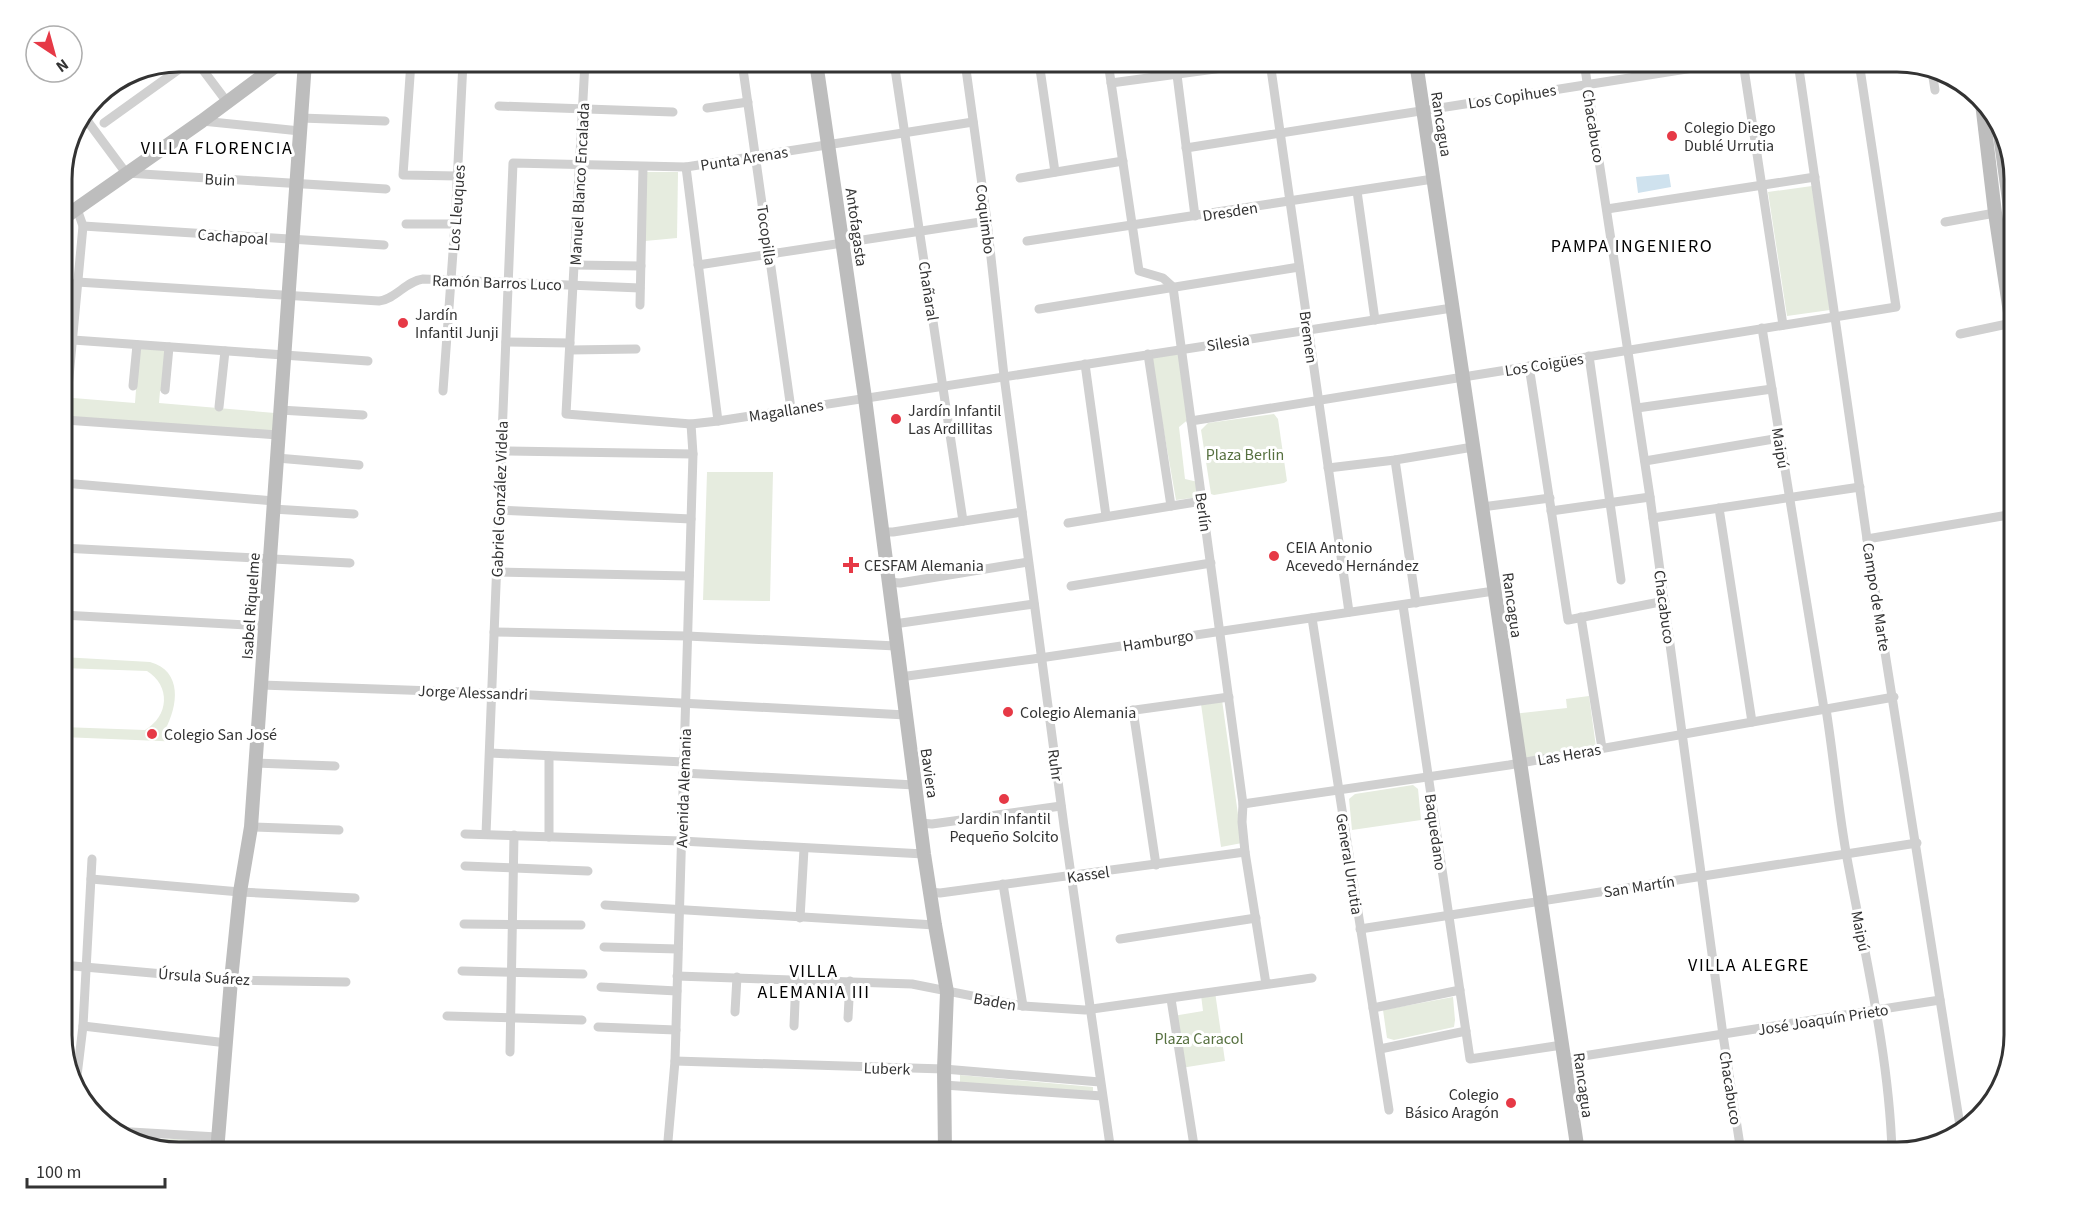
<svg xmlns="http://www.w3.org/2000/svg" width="2076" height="1214" font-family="'Source Sans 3',sans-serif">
<rect width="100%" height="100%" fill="#fff"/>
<g fill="#e6ecdf">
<path d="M 646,172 L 678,172 L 677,238 L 645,241 Z"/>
<path d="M 1812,186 L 1830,310 L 1787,316 L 1768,192 Z"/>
<path d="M 139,349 L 166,350 L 162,391 L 160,391 L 159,403 L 275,413 L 273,432 L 71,418 L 73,398 L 135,403 Z"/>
<path d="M 1177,354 L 1180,356 L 1190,418 L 1179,427 L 1185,479 L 1198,482 L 1200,497 L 1176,500 L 1151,358 Z"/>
<path d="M 1274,414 L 1278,419 L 1287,481 L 1284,483 L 1214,495 L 1211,494 L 1201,430 L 1208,423 Z"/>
<path d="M 707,472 L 773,472 L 770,601 L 703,600 Z"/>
<path d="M 62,657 L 150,662 C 183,671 178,706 165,730 L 185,732 L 184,742 L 62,737 L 62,727 L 145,730 C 169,716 171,686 147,671 L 62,668 Z"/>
<path d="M 1589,696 L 1596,747 L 1520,761 L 1513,714 L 1567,708 L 1566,699 Z"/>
<path d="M 1222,700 L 1242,843 L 1221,847 L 1201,704 Z"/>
<path d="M 1413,785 L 1418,789 L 1421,820 L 1352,830 L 1349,799 L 1355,794 Z"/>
<path d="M 1215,992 L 1225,1061 L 1181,1068 L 1173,1016 L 1203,1011 L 1201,995 Z"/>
<path d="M 1453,997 L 1455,1020 L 1454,1027 L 1394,1040 L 1387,1038 L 1383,1010 Z"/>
<path d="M 960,1075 L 1093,1087 L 1093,1094 L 960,1083 Z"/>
<path d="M 124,1138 L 217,1140 L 213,1152 L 174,1151 Z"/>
</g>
<path fill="#cfe2ee" d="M 1669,174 L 1671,187 L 1638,193 L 1636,177 Z"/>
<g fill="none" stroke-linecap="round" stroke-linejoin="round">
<g stroke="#d0d0d0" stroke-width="9">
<path d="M 197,62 L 227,102"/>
<path d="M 411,62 L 403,175 L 458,176"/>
<path d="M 585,62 L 566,414 L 691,424 L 718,421 L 1452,308"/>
<path d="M 742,62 L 791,409"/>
<path d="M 894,62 L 963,521"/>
<path d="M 965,62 L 987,221 L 1004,376 L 1064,826 L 1111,1152"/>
<path d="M 1039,62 L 1055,172"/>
<path d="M 1108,62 L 1139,271 L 1163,278 L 1173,287 L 1243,804 L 1242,822 L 1245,852 L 1266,984"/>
<path d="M 1270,62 L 1349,612"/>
<path d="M 1584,62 L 1650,497 L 1723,1035 L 1741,1152"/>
<path d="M 1743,62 L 1783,325"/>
<path d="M 1798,62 L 1867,539 L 1961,1132"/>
<path d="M 651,68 L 651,62"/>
<path d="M 1932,71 L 1935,90"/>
<path d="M 1177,75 L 1195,216"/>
<path d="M 1111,83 L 1267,62"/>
<path d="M 499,106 L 673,112"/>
<path d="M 707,108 L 748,102"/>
<path d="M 83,115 L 126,173 L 386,189"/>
<path d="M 301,118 L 385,121"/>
<path d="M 202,121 L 300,131"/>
<path d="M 104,123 L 189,62"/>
<path d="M 70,135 L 88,121"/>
<path d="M 1186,148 L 1731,62"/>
<path d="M 686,167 L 718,421"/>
<path d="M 1020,178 L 1123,161"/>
<path d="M 1357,191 L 1375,320"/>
<path d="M 1607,209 L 1815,177"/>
<path d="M 1945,222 L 1995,213"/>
<path d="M 406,224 L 455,224"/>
<path d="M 83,226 L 384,245"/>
<path d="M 1027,241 L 1433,179"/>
<path d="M 574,265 L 641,266"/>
<path d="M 698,265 L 987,221"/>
<path d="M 77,282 L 379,301 C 396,299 406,281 423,279 L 640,288"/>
<path d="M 640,305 L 643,167"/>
<path d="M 1039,309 L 1299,267"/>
<path d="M 1762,328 L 1824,709"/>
<path d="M 1960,334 L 2012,323"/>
<path d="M 73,340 L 368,361"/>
<path d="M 506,342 L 570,343"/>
<path d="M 570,350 L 636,349"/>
<path d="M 1148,354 L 1171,506"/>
<path d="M 1589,356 L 1621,580"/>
<path d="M 1085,364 L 1106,516"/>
<path d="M 1529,366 L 1568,620 L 1665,601"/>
<path d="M 133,386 L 137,345"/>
<path d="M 165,390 L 169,347"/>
<path d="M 443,391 L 455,224 L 463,62"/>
<path d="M 219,407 L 225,351"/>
<path d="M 1637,408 L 1772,389"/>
<path d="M 280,410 L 363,415"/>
<path d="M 65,420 L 278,435"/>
<path d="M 1191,421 L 1896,307 L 1859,62"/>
<path d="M 501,451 L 693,454"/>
<path d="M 277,458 L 359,465"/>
<path d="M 1395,460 L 1416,603"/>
<path d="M 1645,461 L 1780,438"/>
<path d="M 1328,468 L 1395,460 L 1473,447"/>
<path d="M 63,483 L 274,501"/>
<path d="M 1482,507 L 1550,498"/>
<path d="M 62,508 L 65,420 L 83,226 L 77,209"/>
<path d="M 1719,508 L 1752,722"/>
<path d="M 273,509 L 354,514"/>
<path d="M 499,510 L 691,519"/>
<path d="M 1551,511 L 1650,497"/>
<path d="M 1653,518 L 1860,487"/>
<path d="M 1068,523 L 1202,501"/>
<path d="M 881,532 L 893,532 L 1022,512"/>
<path d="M 1867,539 L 2014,514"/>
<path d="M 62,548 L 350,563"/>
<path d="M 496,572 L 689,576"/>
<path d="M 889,582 L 900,583 L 1028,562"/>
<path d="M 1071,586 L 1211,563"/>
<path d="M 1403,605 L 1470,1059 L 1562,1045"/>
<path d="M 62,615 L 265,626"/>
<path d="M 1581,617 L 1602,748"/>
<path d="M 1312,618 L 1389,1110"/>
<path d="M 894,624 L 1034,604"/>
<path d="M 494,632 L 687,636 L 896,646"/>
<path d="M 900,677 L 1033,659 L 1494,591"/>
<path d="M 261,685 L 492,693 L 906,715"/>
<path d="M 1826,709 C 1834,759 1838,809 1847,858 C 1865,956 1889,1054 1892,1152"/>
<path d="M 1133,710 L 1156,865"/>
<path d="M 1099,715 L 1229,697"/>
<path d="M 490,753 L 684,762"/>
<path d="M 549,756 L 549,837"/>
<path d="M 255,763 L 335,766"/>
<path d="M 683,773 L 915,785"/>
<path d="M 1243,804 L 1509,765 L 1894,697"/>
<path d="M 920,823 L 932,824 L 1061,806"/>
<path d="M 251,827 L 339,830"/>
<path d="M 465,834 L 681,841 L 924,854"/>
<path d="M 486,834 L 513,163 L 686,167 L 973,122"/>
<path d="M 465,866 L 588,871"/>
<path d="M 91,879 L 240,892 L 355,898"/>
<path d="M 1003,884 L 1023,1006"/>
<path d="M 930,892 L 940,893 L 1245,852"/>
<path d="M 605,905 L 935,925"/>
<path d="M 800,918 L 804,849"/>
<path d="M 464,924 L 581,925"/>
<path d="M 1360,929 L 1917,843"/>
<path d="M 1120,939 L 1256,918"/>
<path d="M 604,947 L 678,949"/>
<path d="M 62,965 L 231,980 L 346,982"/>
<path d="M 462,971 L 583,974"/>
<path d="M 677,976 L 912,984 L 1023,1006 L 1085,1010 L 1312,978"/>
<path d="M 601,987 L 677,991"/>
<path d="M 1171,999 L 1195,1152"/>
<path d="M 1373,1008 L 1460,990"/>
<path d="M 735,1012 L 737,977"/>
<path d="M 447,1016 L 582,1020"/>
<path d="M 848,1018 L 850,981"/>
<path d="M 83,1026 L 227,1043"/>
<path d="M 794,1026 L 796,979"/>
<path d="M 598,1027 L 676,1030"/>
<path d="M 1380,1049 L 1466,1031"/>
<path d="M 510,1052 L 514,835"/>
<path d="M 1564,1059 L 1940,1000"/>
<path d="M 675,1061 L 944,1069 L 1100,1082"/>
<path d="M 76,1084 L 83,1026 L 92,859"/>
<path d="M 944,1085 L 1102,1096"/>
<path d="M 114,1131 L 217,1137"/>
<path d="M 667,1152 L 675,1061 L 693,454 L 691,424"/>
</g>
<g stroke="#bdbdbd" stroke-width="14">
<path d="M 816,62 L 865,398 L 924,854 L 935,925 L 947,992 L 944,1069 L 945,1152"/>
<path d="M 1416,62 L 1578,1152"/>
<path d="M 1982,103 L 1995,213 L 2014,339"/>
<path d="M 1985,127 L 1999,127 L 2014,237"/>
<path d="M 62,219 L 202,121 L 281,62"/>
<path d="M 217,1152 L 231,980 L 240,892 L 251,827 L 305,62"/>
</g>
</g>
<g fill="#e63946" stroke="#fff" stroke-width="2">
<circle cx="1672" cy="136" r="6"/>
<circle cx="403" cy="323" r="6"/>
<circle cx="896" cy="419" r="6"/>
<circle cx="1274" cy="556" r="6"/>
<path d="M848 556h6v6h6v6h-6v6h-6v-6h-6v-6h6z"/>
<circle cx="1008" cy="712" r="6"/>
<circle cx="152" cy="734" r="6"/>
<circle cx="1004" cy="799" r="6"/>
<circle cx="1511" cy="1103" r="6"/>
</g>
<g text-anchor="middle" stroke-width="6" stroke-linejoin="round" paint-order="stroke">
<g font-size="16" fill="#333" stroke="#fff">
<text transform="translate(1512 96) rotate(-9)" y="6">Los Copihues</text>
<text transform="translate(1442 124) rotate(81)" y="6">Rancagua</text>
<text transform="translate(1594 126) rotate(81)" y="6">Chacabuco</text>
<text transform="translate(744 158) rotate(-9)" y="6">Punta Arenas</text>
<text transform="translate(220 179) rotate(3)" y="6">Buin</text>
<text transform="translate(579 184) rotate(-87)" y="6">Manuel Blanco Encalada</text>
<text transform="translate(456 208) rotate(-86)" y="6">Los Lleuques</text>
<text transform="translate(1230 211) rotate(-9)" y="6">Dresden</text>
<text transform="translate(986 219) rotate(83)" y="6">Coquimbo</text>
<text transform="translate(857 227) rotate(82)" y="6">Antofagasta</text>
<text transform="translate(767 235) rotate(82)" y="6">Tocopilla</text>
<text transform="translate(233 236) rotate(4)" y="6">Cachapoal</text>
<text transform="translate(497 282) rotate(2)" y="6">Ramón Barros Luco</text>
<text transform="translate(929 291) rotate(81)" y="6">Chañaral</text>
<text transform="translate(1309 337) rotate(82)" y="6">Bremen</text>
<text transform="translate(1228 342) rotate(-9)" y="6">Silesia</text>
<text transform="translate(1544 364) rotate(-9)" y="6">Los Coigües</text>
<text transform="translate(786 410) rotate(-9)" y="6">Magallanes</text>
<text transform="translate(1781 448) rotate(81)" y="6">Maipú</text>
<text transform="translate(499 499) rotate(-88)" y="6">Gabriel González Videla</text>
<text transform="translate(1204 512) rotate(82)" y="6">Berlín</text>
<text transform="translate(1877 597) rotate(81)" y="6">Campo de Marte</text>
<text transform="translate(1513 605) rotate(82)" y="6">Rancagua</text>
<text transform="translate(250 606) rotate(-86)" y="6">Isabel Riquelme</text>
<text transform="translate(1665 607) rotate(82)" y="6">Chacabuco</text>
<text transform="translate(1158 640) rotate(-9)" y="6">Hamburgo</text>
<text transform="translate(473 692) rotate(2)" y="6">Jorge Alessandri</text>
<text transform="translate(1569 754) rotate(-10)" y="6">Las Heras</text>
<text transform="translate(1056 765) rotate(82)" y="6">Ruhr</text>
<text transform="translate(930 773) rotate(82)" y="6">Baviera</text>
<text transform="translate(683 788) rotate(-88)" y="6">Avenida Alemania</text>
<text transform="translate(1436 832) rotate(82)" y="6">Baquedano</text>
<text transform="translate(1350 864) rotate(81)" y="6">General Urrutia</text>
<text transform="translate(1088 874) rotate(-8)" y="6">Kassel</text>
<text transform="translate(1639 886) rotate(-9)" y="6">San Martín</text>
<text transform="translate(1861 931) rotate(79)" y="6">Maipú</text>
<text transform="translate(204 976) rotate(4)" y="6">Úrsula Suárez</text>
<text transform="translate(995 1001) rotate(10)" y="6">Baden</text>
<text transform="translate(1823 1019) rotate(-9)" y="6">José Joaquín Prieto</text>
<text transform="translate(887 1068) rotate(2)" y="6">Luberk</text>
<text transform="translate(1584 1085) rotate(82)" y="6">Rancagua</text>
<text transform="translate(1731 1088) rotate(81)" y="6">Chacabuco</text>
</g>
<g font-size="16" fill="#333" stroke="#fff" text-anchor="start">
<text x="1684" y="133">Colegio Diego<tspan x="1684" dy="18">Dublé Urrutia</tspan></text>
<text x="415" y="320">Jardín<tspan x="415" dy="18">Infantil Junji</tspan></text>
<text x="908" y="416">Jardín Infantil<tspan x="908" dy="18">Las Ardillitas</tspan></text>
<text x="1286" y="553">CEIA Antonio<tspan x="1286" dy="18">Acevedo Hernández</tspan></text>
<text x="864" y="571">CESFAM Alemania</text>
<text x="1020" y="718">Colegio Alemania</text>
<text x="164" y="740">Colegio San José</text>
<text x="1004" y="824" text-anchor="middle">Jardin Infantil<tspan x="1004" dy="18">Pequeño Solcito</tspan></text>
<text x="1499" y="1100" text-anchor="end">Colegio<tspan x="1499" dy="18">Básico Aragón</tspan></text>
</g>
<g font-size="16" fill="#56703f" stroke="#fff">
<text x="1245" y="460">Plaza Berlin</text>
<text x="1199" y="1044">Plaza Caracol</text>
</g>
<g font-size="18" letter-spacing="1.5" fill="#000" stroke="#fff">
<text x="217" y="154">VILLA FLORENCIA</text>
<text x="1632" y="252">PAMPA INGENIERO</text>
<text x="1749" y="971">VILLA ALEGRE</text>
<text x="814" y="977">VILLA<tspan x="814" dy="21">ALEMANIA III</tspan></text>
</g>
</g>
<path d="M0 0H2076V1214H0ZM179 72H1897A107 107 0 0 1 2004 179V1035A107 107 0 0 1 1897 1142H179A107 107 0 0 1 72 1035V179A107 107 0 0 1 179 72Z" fill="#fff" fill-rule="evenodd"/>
<path fill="none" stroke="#333" stroke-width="3" d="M179 72H1897A107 107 0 0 1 2004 179V1035A107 107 0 0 1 1897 1142H179A107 107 0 0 1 72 1035V179A107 107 0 0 1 179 72Z"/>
<g transform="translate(54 54) rotate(144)"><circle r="28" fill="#ffffff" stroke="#adadad" stroke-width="1.5"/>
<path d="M0-4.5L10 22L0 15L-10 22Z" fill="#e63946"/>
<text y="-9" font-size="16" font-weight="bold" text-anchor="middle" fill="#333333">N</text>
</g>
<path d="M27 1178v9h138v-9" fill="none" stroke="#333333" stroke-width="3"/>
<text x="36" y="1178" font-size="18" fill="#333333" stroke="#ffffff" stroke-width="4.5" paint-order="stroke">100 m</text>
</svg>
